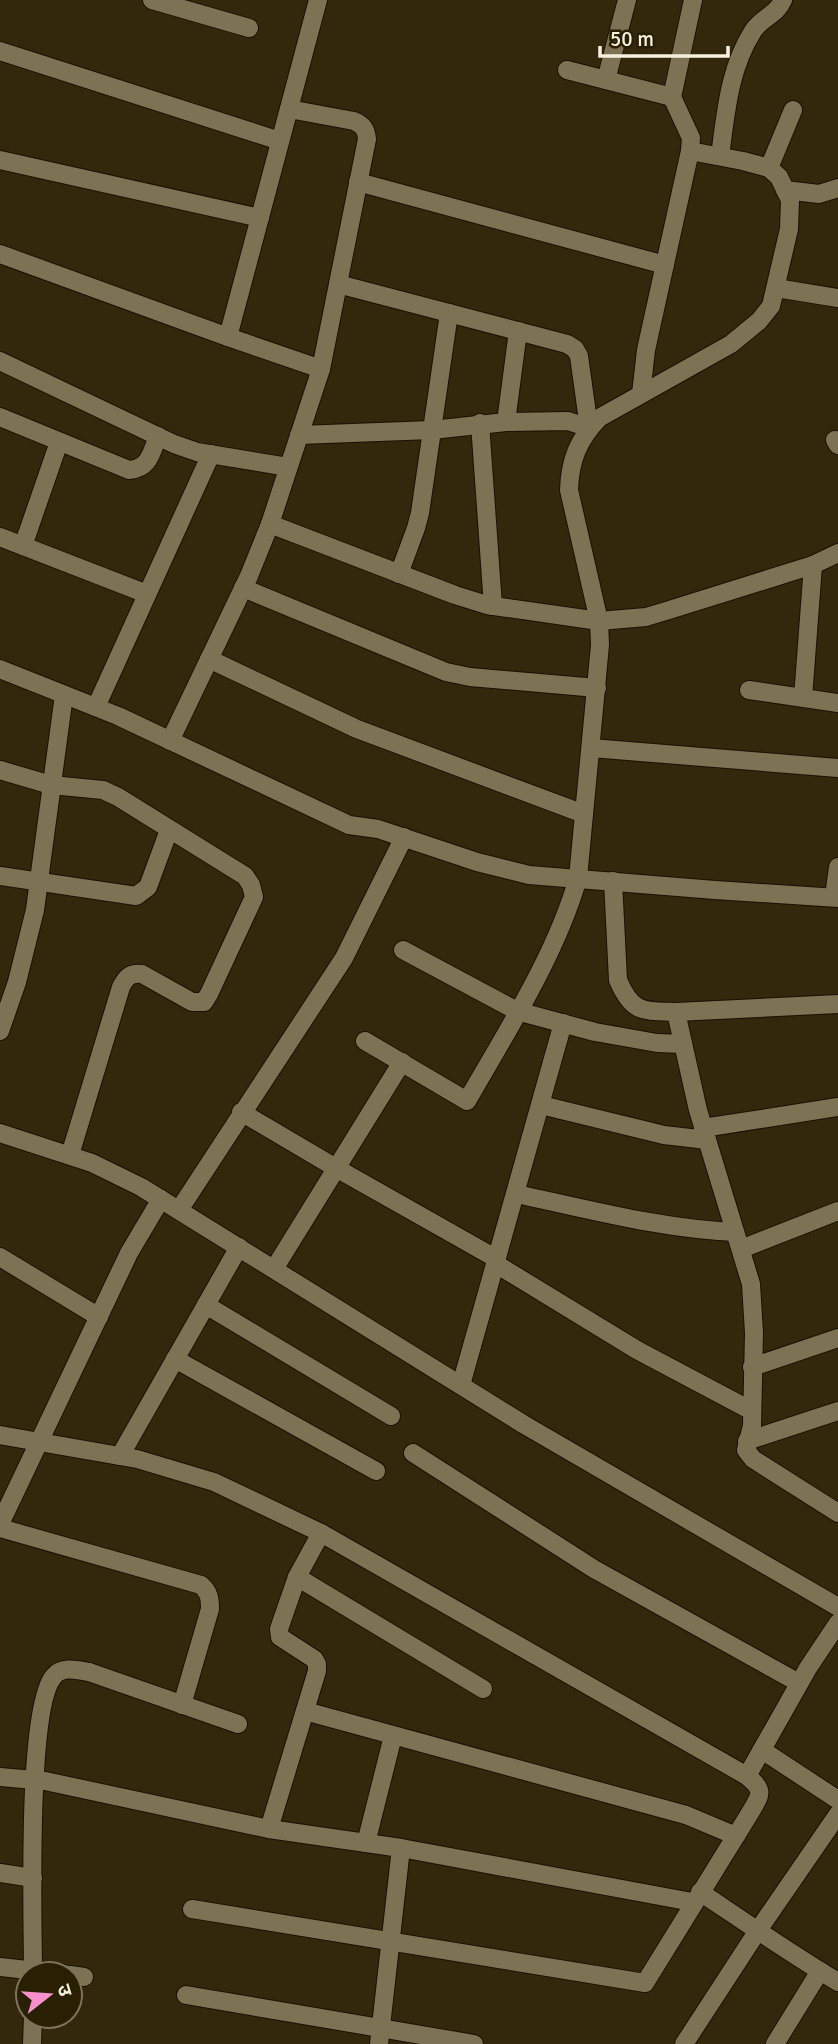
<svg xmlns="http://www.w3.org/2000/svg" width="838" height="2044" font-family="Signika,'Noto Sans Devanagari',sans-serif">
<rect width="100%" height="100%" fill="#33280c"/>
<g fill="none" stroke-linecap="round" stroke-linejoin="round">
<defs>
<g id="minor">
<path d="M 152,0 L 249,28"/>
<path d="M 0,51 L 280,141"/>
<path d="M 567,70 L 672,97"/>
<path d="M 606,80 L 627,0"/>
<path d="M 289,109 L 354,121 C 363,125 366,129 367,139 L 321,369"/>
<path d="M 720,156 C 726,112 729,69 753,31 C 762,17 777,15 783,0"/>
<path d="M 0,160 L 260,218"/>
<path d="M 769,168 L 793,110"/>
<path d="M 358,182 L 665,265"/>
<path d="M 785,190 L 819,194 L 838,188"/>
<path d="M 0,254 L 228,337"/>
<path d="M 338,284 L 567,344 L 575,349 L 579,356 L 589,428 L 568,421 L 506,422"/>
<path d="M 776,288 L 838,298"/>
<path d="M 0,361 L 174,444 L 197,452 L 288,467"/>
<path d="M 641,394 L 646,350 L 690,151 L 691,138 L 672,97 L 693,0"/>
<path d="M 0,417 L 129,470 C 150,468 151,453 158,436"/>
<path d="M 480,423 L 493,606"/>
<path d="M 299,435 L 432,430 L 506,422 L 518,331"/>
<path d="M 835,440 L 838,445"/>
<path d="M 270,524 L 455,595 L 487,605 L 599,621 L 646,617 L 666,611 L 813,565 L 838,553"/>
<path d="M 0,537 L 147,594"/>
<path d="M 23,546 L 59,442"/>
<path d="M 399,574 L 416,528 L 420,513 L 449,313"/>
<path d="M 243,588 L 446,672 L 470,677 L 597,688"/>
<path d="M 209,659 L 357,729 L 584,814"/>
<path d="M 0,669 L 118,716 L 349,825 L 378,829 L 477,862 L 529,875 L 715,890 L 838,898"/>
<path d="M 749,690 L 838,703"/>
<path d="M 803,698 L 813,565"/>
<path d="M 96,707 L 211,454"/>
<path d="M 170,741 L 249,576 L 270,524 L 321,369 L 228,337 L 318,0"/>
<path d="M 591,748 L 838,768"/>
<path d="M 0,770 L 51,785 L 103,790 L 118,797 L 245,876 L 251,885 L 254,897 L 209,994 L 204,1002 L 192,1002 L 142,974 C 130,973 126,977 121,987 L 70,1155"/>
<path d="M 0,876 L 136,896 L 148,887 L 169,830"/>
<path d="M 613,881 L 618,980 C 632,1013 642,1011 676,1012"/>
<path d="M 834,897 L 838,867"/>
<path d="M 403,950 L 517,1011 L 595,1032 L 657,1043 L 683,1044"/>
<path d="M 838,1004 L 676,1012 L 698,1110 L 751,1284 L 754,1333 L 752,1426 L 746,1450 L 753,1459 L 838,1513"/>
<path d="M 0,1031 L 17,982 L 35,910 L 64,695"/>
<path d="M 365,1041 L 467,1101 C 507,1031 556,955 578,878 L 600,645 L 599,621 L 569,490 C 570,460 578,440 599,418 L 731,344 L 759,321 L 771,306 L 789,229 L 790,200 L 779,177 L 769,168 L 743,161 L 690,151"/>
<path d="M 541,1105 L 664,1135 L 707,1140"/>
<path d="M 241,1112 L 336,1168 L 497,1259"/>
<path d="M 703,1128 L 838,1107"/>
<path d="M 0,1133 L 92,1163 L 141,1187 L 523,1424 L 838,1607"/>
<path d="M 516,1194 C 588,1209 661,1229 735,1232"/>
<path d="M 179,1210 L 344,958 L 404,837"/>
<path d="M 741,1249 L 838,1211"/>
<path d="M 0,1257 L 99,1317"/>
<path d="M 496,1264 L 637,1350 L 752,1411"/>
<path d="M 274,1269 L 402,1062"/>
<path d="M 206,1305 L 391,1416"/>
<path d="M 175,1359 L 376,1471"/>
<path d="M 752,1367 L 838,1338"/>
<path d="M 461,1385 L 563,1023"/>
<path d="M 0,1435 L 137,1459 L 214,1482 L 321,1533 L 747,1776 C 765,1791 761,1794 750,1813 L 645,1983 L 192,1909"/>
<path d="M 747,1441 L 838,1411"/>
<path d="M 413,1453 L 594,1569 L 799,1683"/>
<path d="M 120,1456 L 239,1247"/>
<path d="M 0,1524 L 129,1253 L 161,1199"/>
<path d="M 0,1528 L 201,1585 C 209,1592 210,1598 210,1609 L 182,1705"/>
<path d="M 297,1577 L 483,1689"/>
<path d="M 305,1711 L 686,1815 L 736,1836"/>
<path d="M 762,1750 L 838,1800"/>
<path d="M 747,1776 L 808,1668 L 838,1623"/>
<path d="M 0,1777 L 45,1781 L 269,1829 L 401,1848 L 692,1902"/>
<path d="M 269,1829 L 317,1671 L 317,1664 L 314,1659 L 280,1637 L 279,1629 L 297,1577 L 321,1533"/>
<path d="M 366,1843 L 393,1736"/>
<path d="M 0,1873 L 33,1878"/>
<path d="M 700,1892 C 745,1922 791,1954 838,1982"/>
<path d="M 0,1967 L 64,1974"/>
<path d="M 33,1974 C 33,1923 26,1707 54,1676 C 62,1666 77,1670 89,1672 L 238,1724"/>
<path d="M 70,1975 L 84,1977"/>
<path d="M 186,1995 L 474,2044"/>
<path d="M 32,2044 L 33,2016"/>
<path d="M 379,2044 L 401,1848"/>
<path d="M 684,2044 L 759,1929 L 838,1814"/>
<path d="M 775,2044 L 820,1971"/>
</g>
</defs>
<use href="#minor" stroke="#1b1100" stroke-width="20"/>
<use href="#minor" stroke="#7e7254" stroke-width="18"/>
</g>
<g transform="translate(49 1995) rotate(73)"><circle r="33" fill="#291f03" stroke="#7b735b" stroke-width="2"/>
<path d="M0-5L12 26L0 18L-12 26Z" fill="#f790cd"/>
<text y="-10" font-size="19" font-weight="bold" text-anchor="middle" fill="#f6f0df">उ</text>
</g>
<path d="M600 46v10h128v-10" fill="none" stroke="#f6f0df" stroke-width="3.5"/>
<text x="610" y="46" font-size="21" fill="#f6f0df" stroke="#291f03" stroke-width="5" paint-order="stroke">50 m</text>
</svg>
